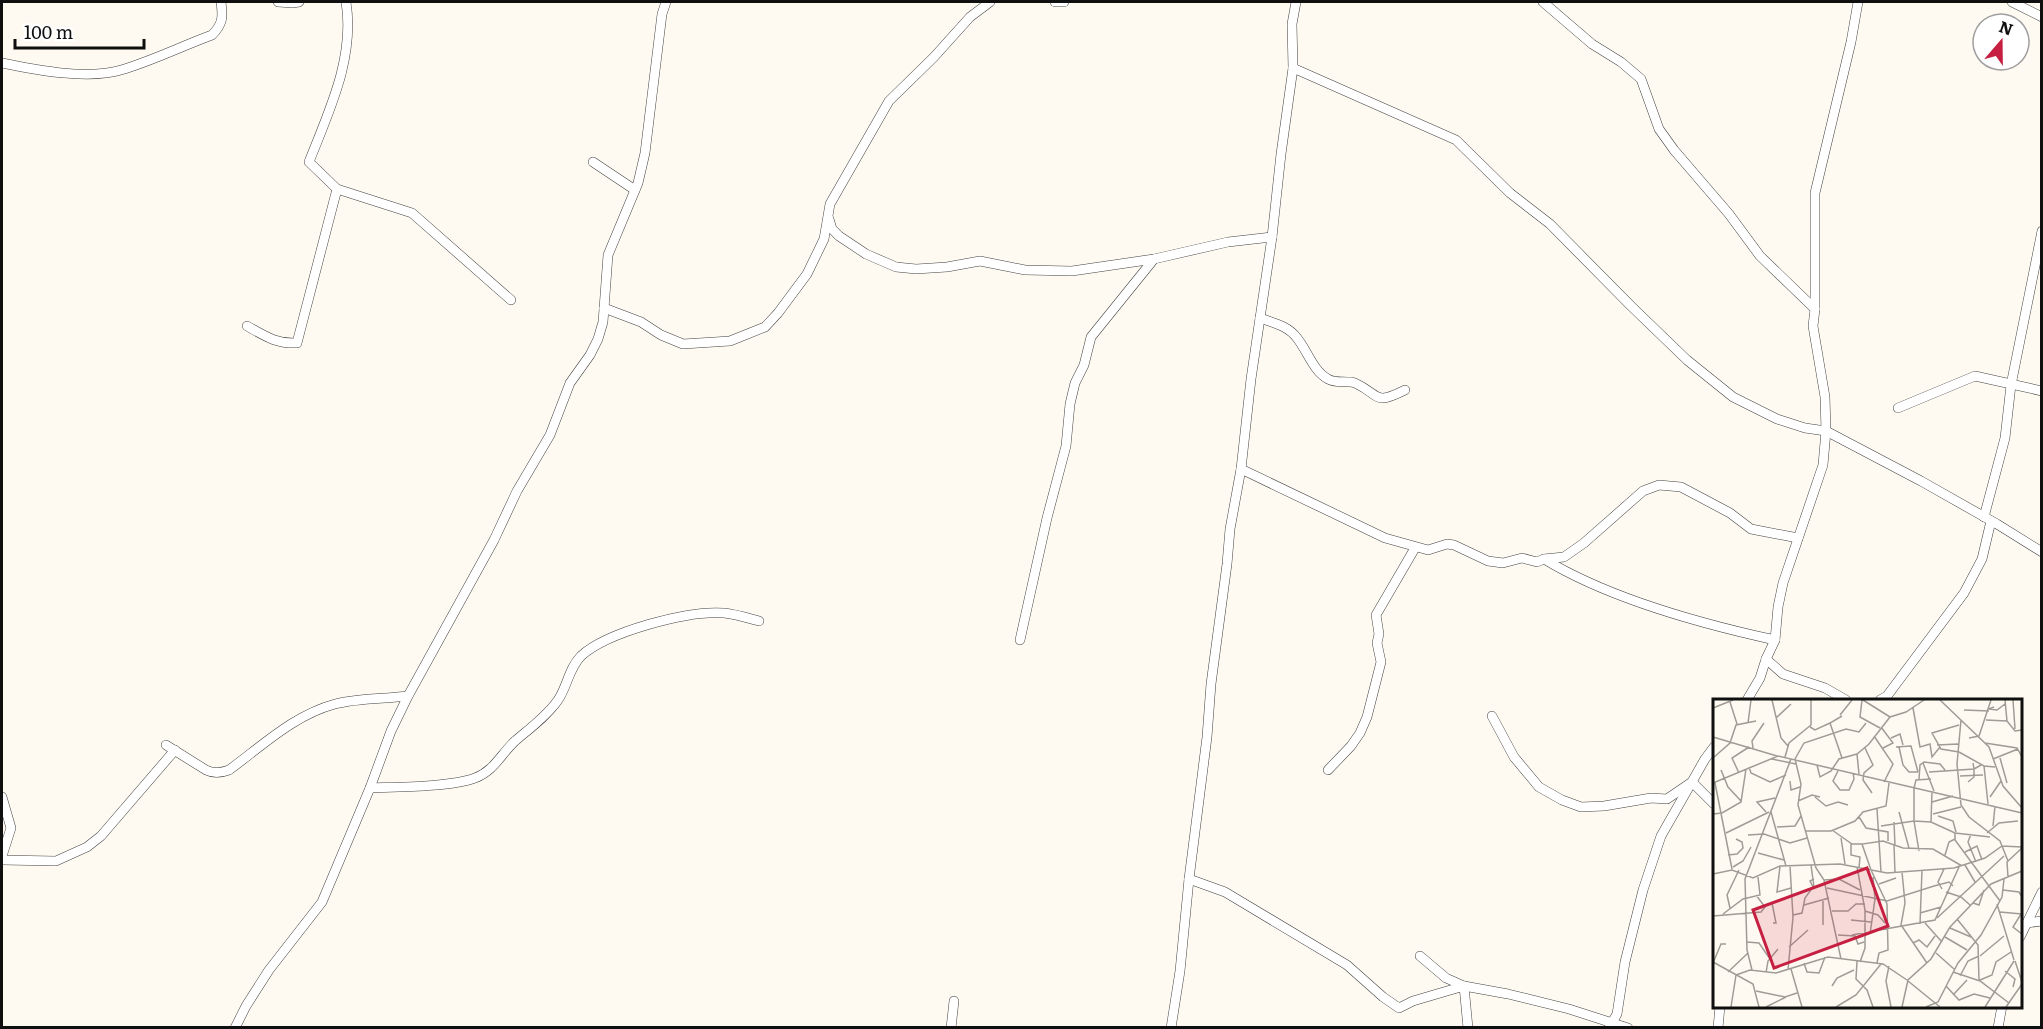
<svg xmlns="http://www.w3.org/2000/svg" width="2043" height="1029" font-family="Literata,serif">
<rect width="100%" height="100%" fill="#fffaf1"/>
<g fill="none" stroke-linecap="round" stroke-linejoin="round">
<defs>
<g id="minor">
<path d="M 278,2 L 293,3 L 299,2"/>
<path d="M 346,2 C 355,58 329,111 309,162 L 337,189 L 412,213 L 511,300"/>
<path d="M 1055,2 L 1064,2"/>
<path d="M 1543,2 L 1592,44 L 1621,62 L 1641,79 L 1659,129 L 1674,150 L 1729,214 L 1760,256 L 1815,309"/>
<path d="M 2012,2 L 2042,17"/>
<path d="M 2,63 C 36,70 87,80 121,70 C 152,61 182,46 212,35 C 223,24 223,17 221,2"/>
<path d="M 1293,68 L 1456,140 L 1510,193 L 1550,224 L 1631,306 L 1687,360 L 1733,397 L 1777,419 L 1805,428 L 1826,431 L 1921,481 L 1997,524 L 2042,552"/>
<path d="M 593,162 L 635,190"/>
<path d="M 829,219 L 832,229 L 839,236 L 866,254 L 896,267 L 916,269 L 947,267 L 980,261 L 1025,270 L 1072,271 L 1154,259 L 1228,242 L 1272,237"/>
<path d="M 604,308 L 641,322 L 661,335 L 683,344 L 730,341 L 765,327 L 778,313 L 807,274 L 824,239 L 830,204 L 889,101 L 934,57 L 970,17 L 990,2"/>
<path d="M 1260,318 C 1274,323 1288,326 1297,338 C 1307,350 1313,371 1328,379 C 1336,384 1346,380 1355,383 C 1381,395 1373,406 1405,390"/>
<path d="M 247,326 C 265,336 276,344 297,343 L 337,189"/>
<path d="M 1898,408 L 1975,376 L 2042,391"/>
<path d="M 1241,469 L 1385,538 L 1428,550 L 1447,544 L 1454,545 L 1488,561 L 1503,563 L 1522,558 L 1537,562 L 1544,559 L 1564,557 L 1584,543 L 1643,491 L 1659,485 L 1681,487 L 1730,513 L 1751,529 L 1798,538"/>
<path d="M 1984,517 L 2005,438 L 2011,385 L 2042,231"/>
<path d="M 1544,559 C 1608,598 1702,624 1775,640"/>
<path d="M 1020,640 L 1047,518 L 1066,446 L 1070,404 L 1075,383 L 1084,365 L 1091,337 L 1154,259"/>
<path d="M 1766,659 L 1783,674 L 1825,688 L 1846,700"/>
<path d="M 1747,700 L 1760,678 L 1766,659 L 1775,640 L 1778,607 L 1783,583 L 1823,465 L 1826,431 L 1825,397 L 1813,326 L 1815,309 L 1815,193 L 1851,42 L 1858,2"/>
<path d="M 1880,700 L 1887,696 L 1964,593 L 1982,559 L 1991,521"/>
<path d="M 1492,716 L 1514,757 L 1539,787 L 1562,800 L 1581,807 L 1604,806 L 1651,798 L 1667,799 L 1692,782 L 1714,804"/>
<path d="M 166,745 L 206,770 C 214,774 221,773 229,770 C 262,746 294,715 335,704 C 358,698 384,699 408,696"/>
<path d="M 1328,770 L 1351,746 L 1360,733 L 1367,717 L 1381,662 L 1377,643 L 1379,634 L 1376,615 L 1415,548"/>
<path d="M 370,788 C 398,787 451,787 475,778 C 494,771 501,754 515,741 C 529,729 547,716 558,700 C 567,687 569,668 581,656 C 607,632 688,610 724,613 C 735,614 748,618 759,621"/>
<path d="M 2,797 L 11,828 L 2,856"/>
<path d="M 2,860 L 56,861 L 87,847 L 101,836 L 175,750"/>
<path d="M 1189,879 L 1225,892 L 1347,965 L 1383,997 L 1399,1008 L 1413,1001 L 1464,986 L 1468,1028"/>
<path d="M 2027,923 L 2042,921"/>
<path d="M 2020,937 L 2042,892"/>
<path d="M 1420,956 L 1446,978 L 1464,986 L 1508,994 L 1569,1009 L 1628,1028"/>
<path d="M 235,1028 L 246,1006 L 269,970 L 322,902 L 370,788 L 391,731 L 408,696 L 494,540 L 517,491 L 550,435 L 570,383 L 590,355 L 598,339 L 603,322 L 608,255 L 638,183 L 645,153 L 662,14 L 666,2"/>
<path d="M 951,1028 L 954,1001"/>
<path d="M 1171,1028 L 1180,971 L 1189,879 L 1207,737 L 1211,684 L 1227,564 L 1230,529 L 1241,469 L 1251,379 L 1272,237 L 1281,154 L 1293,68 L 1292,24 L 1296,2"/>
<path d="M 1609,1028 L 1617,1014 L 1625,962 L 1643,890 L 1661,836 L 1705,759 L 1714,747"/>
<path d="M 1718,1028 L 1720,1006"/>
<path d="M 1998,1028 L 2002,1006"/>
</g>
</defs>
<use href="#minor" stroke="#424242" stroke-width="10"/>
<use href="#minor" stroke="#fff" stroke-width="9"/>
</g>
<g transform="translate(1713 699)">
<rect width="309" height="309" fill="#fffaf1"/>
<path fill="none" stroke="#9f9c97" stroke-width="1.5" d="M 59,1 L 68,39 L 75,47M 149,1 L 147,18 L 167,29M 150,1 L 177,18M 227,1 L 276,48 L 290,87 L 309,109M 292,1 L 294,22M 300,1 L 302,30M 17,3 L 24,25M 281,8 L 276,10 L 284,11 L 292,5M 0,9 L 20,1M 200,9 L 207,48 L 217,45 L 219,58 L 227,48M 251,11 L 276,12M 127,16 L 139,1M 129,17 L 117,24 L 129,59M 63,19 L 78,5M 248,21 L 244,65 L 248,106 L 256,118 L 287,142 L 295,162M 273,21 L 294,22 L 302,32 L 309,31M 35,24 L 38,1M 97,28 L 102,31 L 117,24M 168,28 L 180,44 L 170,49M 161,37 L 180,65 L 171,83M 0,38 L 64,57M 178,39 L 187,35 L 190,46M 256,39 L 266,37 L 278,1M 272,44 L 304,49 L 309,58M 224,46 L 245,45M 183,48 L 198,47 L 205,73M 186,48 L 190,66 L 196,73 L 205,73M 40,49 L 39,42 L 51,24M 152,49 L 160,66 L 151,74 L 150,81 L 159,94M 246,53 L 228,50 L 219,34 L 246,26M 246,53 L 271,67 L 282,68M 144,55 L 146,75M 72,58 L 76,44 L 98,26 L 98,1M 0,59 L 17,44 L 23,26 L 43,22M 287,59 L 294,84M 59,60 L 83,65M 280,60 L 305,50M 210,64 L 221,92M 104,66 L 107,78 L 118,72 L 126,60 L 144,55 L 156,45 L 177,18 L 193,13 L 211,1M 271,67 L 275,105M 36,68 L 38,74 L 57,83 L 73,76M 8,71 L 15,88 L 28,102M 125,72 L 120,82 L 127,91 L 136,91 L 141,80 L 140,74M 216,73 L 261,70 L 260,64M 26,74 L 19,59 L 36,48M 247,77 L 270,76M 206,80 L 207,66 L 211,63 L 227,65 L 232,71M 77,82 L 78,91 L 87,88M 255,83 L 261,78 L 261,70 L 268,66M 0,84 L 65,57 L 309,114M 2,84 L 19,170M 102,98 L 113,107 L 125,103 L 135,106M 277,98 L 288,82M 85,102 L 99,96 L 107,98M 219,103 L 240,97M 164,110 L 168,173M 53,113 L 44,103 L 62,99M 58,113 L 73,167M 186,113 L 196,149M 0,115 L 9,114 L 28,103 L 33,70M 220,115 L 248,108M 225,117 L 240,122 L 243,133M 146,118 L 153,129 L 175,133 L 175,142M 201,122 L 218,123 L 242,134 L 277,138M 181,123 L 182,147M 218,123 L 219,92M 168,127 L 201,122M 280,127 L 282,107M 64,128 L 82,127 L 88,117M 119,131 L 139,145 L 149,145M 93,132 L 118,132 L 142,122 L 150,113 L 173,107 L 176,84M 13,134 L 56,113M 242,134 L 242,141 L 287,202M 274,134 L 286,124 L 305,122M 258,135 L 255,143 L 263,163M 35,136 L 51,135 L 77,144 L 94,139M 128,139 L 132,165M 138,145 L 138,156 L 147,158 L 146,169M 181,146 L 182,174M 206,152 L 201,122 L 201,89 L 203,81 L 218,80M 252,153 L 264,147 L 269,161M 45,154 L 71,161M 15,156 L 24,155 L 30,149 L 29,143 L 23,140M 232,156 L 236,143 L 242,140M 98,166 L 101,188M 252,166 L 262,183M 67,167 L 64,193 L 78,189M 20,168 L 30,162 L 38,148M 144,168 L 152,211 L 152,249 L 147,263M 158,171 L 149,145 L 170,142 L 190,149 L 220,150 L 249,167M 158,171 L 174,205 L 175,251 L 166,254 L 164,264M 189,173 L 192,204 L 188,226 L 214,264M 0,175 L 19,171 L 40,179 L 67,167 L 127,165 L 174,174 L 241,169 L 272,159 L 289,147 L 309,148M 160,178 L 162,200M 295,178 L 294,163 L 309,149M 111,181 L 126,180 L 147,191M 166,185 L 183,179M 114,189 L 174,202 L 221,187 L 236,183 L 240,187M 229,190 L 225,183 L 231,170M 290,191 L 306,193 L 309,198M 233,193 L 248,198 L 257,206M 110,202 L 110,226M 59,204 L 63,224 L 60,224M 260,204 L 266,206 L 271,191M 284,205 L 301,261M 91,206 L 116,199M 17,209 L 14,196 L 26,171M 119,212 L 135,212 L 143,205 L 152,205M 152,212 L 165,216 L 172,224M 287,213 L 309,215M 207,214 L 228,208M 10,215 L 30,200 L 47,196 L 45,178M 308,215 L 300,228 L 309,235M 80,216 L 89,214 L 92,199 L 100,188 L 97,182 L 101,180M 0,217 L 48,213 L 52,208 L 43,196M 224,219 L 291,157M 244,220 L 265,246 L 266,281 L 296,304M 138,221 L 158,223M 212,224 L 229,243M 207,225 L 209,171M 237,229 L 258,238M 157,235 L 162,200M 125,236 L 142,237 L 145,245 L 151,243M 139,236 L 222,221 L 246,168M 232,238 L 254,251M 34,243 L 46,244 L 57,260M 200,244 L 206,241 L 214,248 L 222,237M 76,248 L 95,231M 223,254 L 241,270M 267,257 L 291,237M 128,260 L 111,181 L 103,169 L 85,106 L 88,85 L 82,60 L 91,44 L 133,30 L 146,33 L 153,24M 144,262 L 143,280 L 154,291 L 160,308M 302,262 L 309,283M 0,263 L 40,285 L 46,308M 0,264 L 8,245 L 13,245M 91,264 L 94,273 L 106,274 L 112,258M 176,267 L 173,282 L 178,308M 78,270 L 89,308M 39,271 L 34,251 L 32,180 L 78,60M 75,271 L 80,218 L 77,167M 292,272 L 302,280 L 300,288M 15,273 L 35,254M 240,273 L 267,282M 53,274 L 55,262 L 65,250M 23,276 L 37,271 L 63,274 L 115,258 L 170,265 L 194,281M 247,277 L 255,262 L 266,257M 267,281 L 279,276 L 283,263 L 298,253M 195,282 L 227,308M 119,287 L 124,279 L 141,271M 233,287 L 246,301 L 261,295 L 277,299M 43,292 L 72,298 L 84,294M 240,296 L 254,281M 18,308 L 23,276M 53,308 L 73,298M 123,308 L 143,296 L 168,265M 189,308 L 195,281 L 218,260 L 237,228 L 278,185 L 309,172M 213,308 L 225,303 L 245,264 L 268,236 L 289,198 L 291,180M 272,308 L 301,262M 293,308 L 309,285"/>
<path fill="#c61f41" fill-opacity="0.15" stroke="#c61f41" stroke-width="3" d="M 154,169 L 175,227 L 61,269 L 40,211 Z"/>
<rect width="309" height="309" fill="none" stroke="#0f0f0f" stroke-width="3"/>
</g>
<rect width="2043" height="1029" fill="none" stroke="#0f0f0f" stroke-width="6"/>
<g transform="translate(2001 42) rotate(20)"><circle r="28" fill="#ffffff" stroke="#9f9f9f" stroke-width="1.5"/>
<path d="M0-4.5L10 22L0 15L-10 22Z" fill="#c61f41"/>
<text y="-9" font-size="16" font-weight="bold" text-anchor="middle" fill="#0f0f0f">N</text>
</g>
<path d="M15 39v9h129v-9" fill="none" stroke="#0f0f0f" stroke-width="3"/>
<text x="24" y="39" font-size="18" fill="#0f0f0f" stroke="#ffffff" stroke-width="4.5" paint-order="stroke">100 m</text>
</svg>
